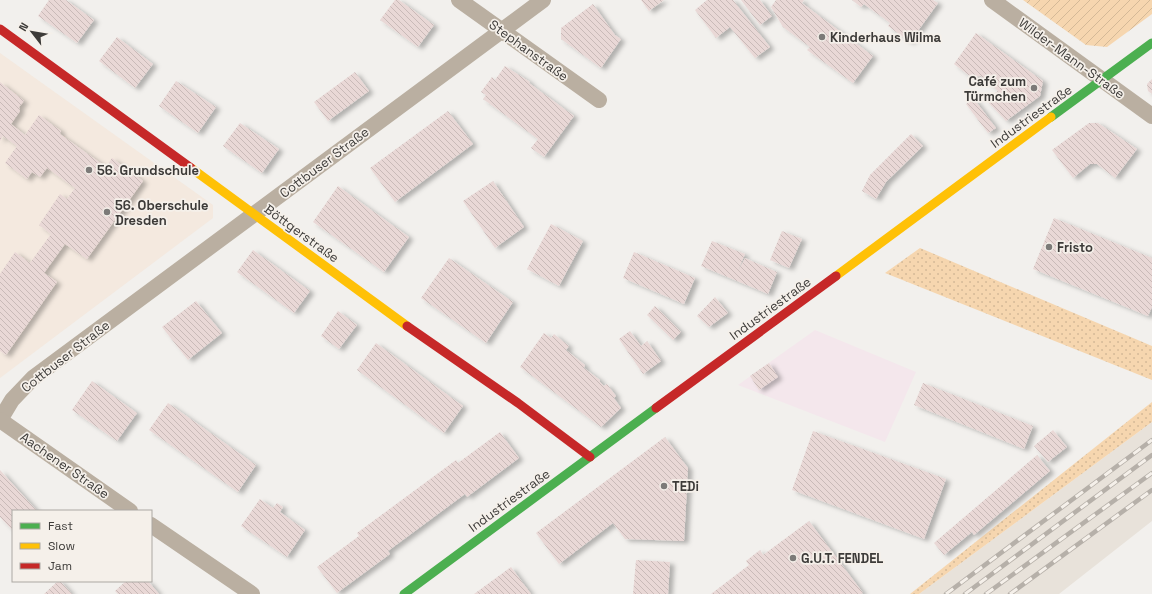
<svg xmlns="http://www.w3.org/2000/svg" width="1152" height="594" font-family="'Space Grotesk',sans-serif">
<defs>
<pattern id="grass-dots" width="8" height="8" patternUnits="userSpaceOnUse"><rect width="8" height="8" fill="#f6d6af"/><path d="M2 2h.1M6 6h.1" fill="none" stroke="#d4b997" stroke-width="1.8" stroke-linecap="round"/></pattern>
<pattern id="garden-furrows" width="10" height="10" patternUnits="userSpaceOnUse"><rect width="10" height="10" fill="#f6d6af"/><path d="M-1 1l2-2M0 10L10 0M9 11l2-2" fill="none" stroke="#d4b997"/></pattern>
<pattern id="building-back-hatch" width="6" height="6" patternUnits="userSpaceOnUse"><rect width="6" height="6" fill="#e9d8d6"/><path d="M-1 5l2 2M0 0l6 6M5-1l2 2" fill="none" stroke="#c9bab8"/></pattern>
<filter id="shadow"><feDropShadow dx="4.5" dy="2.5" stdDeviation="2" flood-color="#0004"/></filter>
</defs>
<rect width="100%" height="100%" fill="#f2f0ed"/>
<path fill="#f4e7ec" d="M 815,330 L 916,372 L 885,442 L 738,385 Z"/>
<path fill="#e8e2da" d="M 1152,422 L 1152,521 L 1059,594 L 919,594 Z"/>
<path fill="#f4e9df" d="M 0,53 L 213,205 L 213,218 L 0,378 Z"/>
<g fill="url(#grass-dots)">
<path d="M 920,248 L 1152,346 L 1152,380 L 885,273 Z"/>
<path d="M 1152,402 L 1152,422 L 919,594 L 910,594 Z"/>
</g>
<path fill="url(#garden-furrows)" d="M 1023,0 L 1152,0 L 1152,14 L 1107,47 L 1086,45 Z"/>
<g fill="url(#building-back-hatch)" filter="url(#shadow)">
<path d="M 49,0 L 66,0 L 94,20 L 77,43 L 38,16 Z"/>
<path d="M 395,0 L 399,0 L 434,25 L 418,47 L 380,20 Z"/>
<path d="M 641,0 L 664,0 L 649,11 Z"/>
<path d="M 707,0 L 733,0 L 770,47 L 755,58 L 730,27 L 716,38 L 695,10 Z"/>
<path d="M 741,0 L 760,0 L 772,16 L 760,25 Z"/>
<path d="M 776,0 L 804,0 L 802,3 L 873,56 L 853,83 L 807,50 L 810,47 L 783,27 L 771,7 Z"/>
<path d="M 852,0 L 933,0 L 938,3 L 910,42 L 888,26 L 890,23 L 864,4 L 861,7 Z"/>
<path d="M 593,4 L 615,35 L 621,39 L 601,68 L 561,39 L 561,28 Z"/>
<path d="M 976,33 L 1043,81 L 1040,96 L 1006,121 L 985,99 L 998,91 L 981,76 L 971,77 L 954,64 Z"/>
<path d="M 117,37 L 153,64 L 135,88 L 99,61 Z"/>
<path d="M 505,66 L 530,82 L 529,83 L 574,116 L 544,157 L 531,148 L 538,139 L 483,99 L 486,95 L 481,92 L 492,77 L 495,80 Z"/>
<path d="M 355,72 L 369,91 L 328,121 L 314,102 Z"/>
<path d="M 1152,79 L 1152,94 L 1148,91 L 1147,84 Z"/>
<path d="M 176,81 L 216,107 L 198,133 L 159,106 Z"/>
<path d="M 0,82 L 24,101 L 19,107 L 20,111 L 11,124 L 25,135 L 39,115 L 61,131 L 60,134 L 106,167 L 112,158 L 143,181 L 87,259 L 65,244 L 44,273 L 57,282 L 6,355 L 0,351 L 0,274 L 15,252 L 30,263 L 51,234 L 39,225 L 60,194 L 67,199 L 75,188 L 47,168 L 40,177 L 32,172 L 27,179 L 5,163 L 17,146 L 3,136 L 0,141 Z"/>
<path d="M 974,99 L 996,128 L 988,133 L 966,104 Z"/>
<path d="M 448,111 L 473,144 L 395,202 L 370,168 Z"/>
<path d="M 240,123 L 279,149 L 262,173 L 223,146 Z"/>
<path d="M 1089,123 L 1098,123 L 1137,149 L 1115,178 L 1097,164 L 1090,164 L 1073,178 L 1052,150 Z"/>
<path d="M 911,134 L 923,146 L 886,182 L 876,199 L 862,191 L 870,175 Z"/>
<path d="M 493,181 L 524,227 L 495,248 L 463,201 Z"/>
<path d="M 338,186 L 409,237 L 384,272 L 313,222 Z"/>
<path d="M 1054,218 L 1152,258 L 1152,307 L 1148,316 L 1033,269 Z"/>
<path d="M 551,224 L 583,241 L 559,286 L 527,269 Z"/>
<path d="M 782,231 L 802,239 L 789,268 L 770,260 Z"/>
<path d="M 712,241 L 745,254 L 738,271 L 745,258 L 777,272 L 768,294 L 701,266 Z"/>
<path d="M 253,250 L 310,291 L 294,313 L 237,272 Z"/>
<path d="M 634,252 L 695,278 L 684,304 L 623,278 Z"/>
<path d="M 449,258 L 513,302 L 486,343 L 421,298 Z"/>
<path d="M 715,297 L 728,313 L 709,327 L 697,316 Z"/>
<path d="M 196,301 L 222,333 L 188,360 L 162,327 Z"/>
<path d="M 655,306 L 681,332 L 673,340 L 647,315 Z"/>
<path d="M 338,311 L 357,325 L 339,349 L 321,336 Z"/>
<path d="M 630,331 L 641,346 L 647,341 L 661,361 L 643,374 L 619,339 Z"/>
<path d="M 544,333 L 551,338 L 554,334 L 569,346 L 566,350 L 585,365 L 584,368 L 600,380 L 600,382 L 604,386 L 607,384 L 616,396 L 614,398 L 621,408 L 601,427 L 520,367 Z"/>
<path d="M 376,343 L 463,406 L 444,433 L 357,370 Z"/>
<path d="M 769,363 L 778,377 L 759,390 L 750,376 Z"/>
<path d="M 92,381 L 137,413 L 117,441 L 72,410 Z"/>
<path d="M 923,383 L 1033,426 L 1024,449 L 914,405 Z"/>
<path d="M 168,403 L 256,465 L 238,492 L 149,430 Z"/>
<path d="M 1053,430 L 1067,447 L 1048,462 L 1034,446 Z"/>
<path d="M 813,431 L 946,479 L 924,539 L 792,490 Z"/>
<path d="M 500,432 L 519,458 L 467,497 L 465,494 L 388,551 L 390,554 L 337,593 L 317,567 L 359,536 L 357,533 L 456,460 L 458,463 Z"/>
<path d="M 665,437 L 688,468 L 684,541 L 625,539 L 613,523 L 559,564 L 536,533 Z"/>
<path d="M 1037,455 L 1050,471 L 974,535 L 972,532 L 944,555 L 934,543 Z"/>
<path d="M 0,470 L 37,511 L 13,511 L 13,531 L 0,517 Z"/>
<path d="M 260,499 L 273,508 L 277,503 L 283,507 L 280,512 L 305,530 L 287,557 L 241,526 Z"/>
<path d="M 809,521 L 863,593 L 861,594 L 711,594 L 749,565 L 746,561 L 760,550 L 763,555 Z"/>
<path d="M 636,560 L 670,562 L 668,594 L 633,594 Z"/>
<path d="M 511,567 L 531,594 L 474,594 Z"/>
<path d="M 58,581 L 60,581 L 72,594 L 44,594 Z"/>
<path d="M 126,581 L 148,581 L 159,594 L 118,594 L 115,591 Z"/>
</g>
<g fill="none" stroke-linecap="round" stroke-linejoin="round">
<g stroke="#baafa1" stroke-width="16">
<path d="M 459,0 L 599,100"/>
<path d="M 992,0 L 1152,116"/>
<path d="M 0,420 L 12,400 L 33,378 L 543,0"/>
<path d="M 0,420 L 130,511"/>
<path d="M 151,525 L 252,594"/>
</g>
<g stroke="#4caf50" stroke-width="9">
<path d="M 1051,117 L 1152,43"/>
<path d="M 404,594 L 656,408"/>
</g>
<g stroke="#ffc107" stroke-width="9">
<path d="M 191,168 L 407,326"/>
<path d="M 836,276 L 1051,117"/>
</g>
<g stroke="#c62828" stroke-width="9">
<path d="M 0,29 L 191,168"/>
<path d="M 407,326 L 518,403 L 590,457"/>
<path d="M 656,408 L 836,276"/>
</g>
<defs>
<g id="rail">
<path d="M 946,594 L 1152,440"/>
<path d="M 965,594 L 1152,455"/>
<path d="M 986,594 L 1152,473"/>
<path d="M 1010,594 L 1152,490"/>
</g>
</defs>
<use href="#rail" stroke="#b6b0a9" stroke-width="4.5"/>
<use href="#rail" stroke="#f5f0ea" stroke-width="3" stroke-dasharray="9" stroke-linecap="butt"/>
</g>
<g fill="#7c7a78" stroke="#f5f0ea" stroke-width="1.5">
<circle cx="822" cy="37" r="4"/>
<circle cx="1034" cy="88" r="4"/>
<circle cx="89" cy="170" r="4"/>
<circle cx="107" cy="212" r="4"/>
<circle cx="1049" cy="247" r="4"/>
<circle cx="664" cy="486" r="4"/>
<circle cx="793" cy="558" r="4"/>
</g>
<g text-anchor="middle" stroke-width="3.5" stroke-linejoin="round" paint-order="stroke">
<g font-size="13" font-weight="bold" fill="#3d3b39" stroke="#f5f0ea" text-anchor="start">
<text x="830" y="42">Kinderhaus Wilma</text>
<text x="1026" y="86" text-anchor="end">Café zum<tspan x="1026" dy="15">Türmchen</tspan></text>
<text x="97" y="175">56. Grundschule</text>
<text x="115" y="210">56. Oberschule<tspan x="115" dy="15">Dresden</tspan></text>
<text x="1057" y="252">Fristo</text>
<text x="672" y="491">TEDi</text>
<text x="801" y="563">G.U.T. FENDEL</text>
</g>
<g font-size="13" fill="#3d3b39" stroke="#f5f0ea">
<text transform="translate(529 50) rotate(36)" y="5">Stephanstraße</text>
<text transform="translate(1072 58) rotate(36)" y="5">Wilder-Mann-Straße</text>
<text transform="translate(1031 116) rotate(-36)" y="5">Industriestraße</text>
<text transform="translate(324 162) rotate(-37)" y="5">Cottbuser Straße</text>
<text transform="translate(302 233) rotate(36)" y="5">Böttgerstraße</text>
<text transform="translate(770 308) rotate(-36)" y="5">Industriestraße</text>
<text transform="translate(65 356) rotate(-38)" y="5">Cottbuser Straße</text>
<text transform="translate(65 465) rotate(35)" y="5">Aachener Straße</text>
<text transform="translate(509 500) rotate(-36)" y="5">Industriestraße</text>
</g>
</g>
<rect x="12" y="510" width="140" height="72" fill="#f5f0ea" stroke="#aba8a3"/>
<rect x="20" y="523" width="20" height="6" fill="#4caf50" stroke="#aba8a3"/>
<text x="48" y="530" font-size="12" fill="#3d3b39">Fast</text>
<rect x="20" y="543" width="20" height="6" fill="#ffc107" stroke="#aba8a3"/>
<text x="48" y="550" font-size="12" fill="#3d3b39">Slow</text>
<rect x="20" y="563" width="20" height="6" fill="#c62828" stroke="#aba8a3"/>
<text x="48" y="570" font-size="12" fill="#3d3b39">Jam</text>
<g transform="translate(32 32) rotate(301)" stroke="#f5f0ea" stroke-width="3" paint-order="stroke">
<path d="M0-3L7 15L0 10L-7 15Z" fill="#3d3b39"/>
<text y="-6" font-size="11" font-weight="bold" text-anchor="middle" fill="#3d3b39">N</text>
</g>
</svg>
